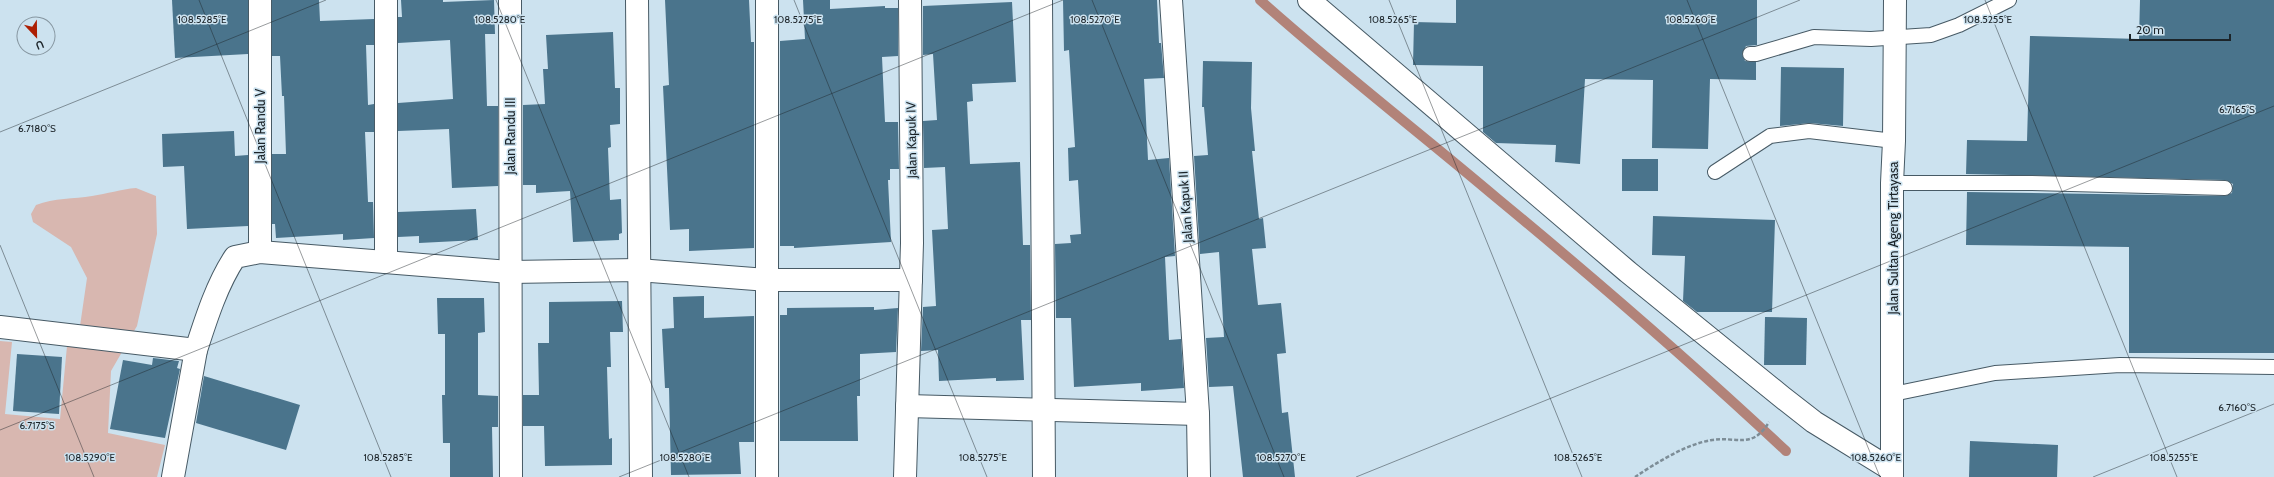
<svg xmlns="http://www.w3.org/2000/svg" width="2274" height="477" font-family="Cabin,sans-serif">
<rect width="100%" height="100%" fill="#cce2ef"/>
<g fill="#d8b7b0">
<path d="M 136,188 L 156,196 L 157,234 L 137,326 L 134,331 L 80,326 L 87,278 L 71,247 L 33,222 L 31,214 L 36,205 C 54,198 74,199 92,196 C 107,194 121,189 136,188 Z"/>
<path d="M 0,341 L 12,342 L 5,414 L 60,419 L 67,346 L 122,352 L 111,371 L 108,433 L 165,445 L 157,477 L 0,477 Z"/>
</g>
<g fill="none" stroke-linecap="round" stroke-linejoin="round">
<path stroke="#b28379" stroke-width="10" d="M 1260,0 C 1337,69 1419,132 1498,199 C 1596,280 1693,364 1786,451"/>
</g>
<g fill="#4a748c">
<path d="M 172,0 L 248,0 L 248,54 L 175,58 Z"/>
<path d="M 272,0 L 319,0 L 320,21 L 374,19 L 374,45 L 366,45 L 368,105 L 374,104 L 374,132 L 365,132 L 368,202 L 373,202 L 374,238 L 343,240 L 343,234 L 276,238 L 275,224 L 272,224 L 272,154 L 286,154 L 284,96 L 282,96 L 280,56 L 272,56 Z"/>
<path d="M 401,0 L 443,0 L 443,2 L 494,0 L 495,34 L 485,34 L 487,106 L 498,106 L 498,186 L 452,188 L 449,129 L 398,131 L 398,103 L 453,99 L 450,40 L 398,43 L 398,17 L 402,17 Z"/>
<path d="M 665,0 L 749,0 L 751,42 L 754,42 L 754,248 L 689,251 L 689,229 L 670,230 L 663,86 L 669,85 Z"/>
<path d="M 803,0 L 830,0 L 830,9 L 885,6 L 885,8 L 898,8 L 898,56 L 882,57 L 885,122 L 898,122 L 899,169 L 890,169 L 890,180 L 888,180 L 891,242 L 794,248 L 794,246 L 780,246 L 780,41 L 805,39 Z"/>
<path d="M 1063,0 L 1157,0 L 1159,43 L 1161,43 L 1164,78 L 1144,79 L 1148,160 L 1169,158 L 1175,256 L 1165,257 L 1169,340 L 1181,339 L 1184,388 L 1141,391 L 1141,383 L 1074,387 L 1071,318 L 1056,318 L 1055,244 L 1071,243 L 1070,235 L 1081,234 L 1078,180 L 1069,181 L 1068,148 L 1075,147 L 1069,50 L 1064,51 Z"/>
<path d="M 1456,0 L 1757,0 L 1757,45 L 1746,46 L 1742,54 L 1745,61 L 1756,62 L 1756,80 L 1710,79 L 1708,149 L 1652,148 L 1653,80 L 1585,79 L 1580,164 L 1555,162 L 1556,145 L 1496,143 L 1483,132 L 1483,66 L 1413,65 L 1414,22 L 1456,23 Z"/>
<path d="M 2140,0 L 2274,0 L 2274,353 L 2129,353 L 2129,247 L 1966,245 L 1967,192 L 2225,196 L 2232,193 L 2233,184 L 2225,180 L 1966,174 L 1967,140 L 2027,141 L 2030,36 L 2139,39 Z"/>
<path d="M 1012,2 L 1016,82 L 972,84 L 973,101 L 967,102 L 970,164 L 1020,162 L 1023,245 L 1030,245 L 1031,320 L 1021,320 L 1024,380 L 996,381 L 996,378 L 939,381 L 938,350 L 921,351 L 923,307 L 936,306 L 932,230 L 948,229 L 945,167 L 924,168 L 923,121 L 937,120 L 933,54 L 923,55 L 923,6 Z"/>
<path d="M 613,32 L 615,88 L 620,88 L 620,124 L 610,125 L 611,147 L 608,148 L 610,200 L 621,199 L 622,233 L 619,234 L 619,240 L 573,242 L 570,191 L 536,193 L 536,185 L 523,185 L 523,105 L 545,104 L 543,69 L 548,69 L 546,35 Z"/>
<path d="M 1203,61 L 1252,62 L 1251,108 L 1255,151 L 1252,151 L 1259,219 L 1263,218 L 1266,248 L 1252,249 L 1258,305 L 1281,303 L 1286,353 L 1277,354 L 1282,413 L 1288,412 L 1295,477 L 1243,477 L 1233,386 L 1209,387 L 1206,338 L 1224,337 L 1219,252 L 1200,254 L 1194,156 L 1208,155 L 1204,107 L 1202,107 Z"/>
<path d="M 1781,67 L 1844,68 L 1843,126 L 1810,123 L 1780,126 Z"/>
<path d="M 234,131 L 235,156 L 248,155 L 248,226 L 187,229 L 184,166 L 163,167 L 162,134 Z"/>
<rect x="1622" y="159" width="36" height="32"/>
<path d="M 476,209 L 478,240 L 419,243 L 419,236 L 398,237 L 398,212 Z"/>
<path d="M 1653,216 L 1775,220 L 1772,312 L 1697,312 L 1683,301 L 1685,256 L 1652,255 Z"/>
<path d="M 704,296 L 704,318 L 754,316 L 754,442 L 739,442 L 741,474 L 671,475 L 669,388 L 665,388 L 662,329 L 674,328 L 673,297 Z"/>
<path d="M 437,298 L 484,298 L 485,332 L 478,333 L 478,395 L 498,396 L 498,427 L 492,427 L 493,477 L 450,477 L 450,443 L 443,443 L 442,395 L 445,395 L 445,334 L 438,334 Z"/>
<path d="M 622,301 L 623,332 L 610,332 L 611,367 L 607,367 L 609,439 L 612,438 L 612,465 L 545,466 L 544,426 L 523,426 L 523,395 L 539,395 L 538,343 L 549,343 L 549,302 Z"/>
<path d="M 874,307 L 874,310 L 898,308 L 896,352 L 860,354 L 860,396 L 857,396 L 858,441 L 780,441 L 780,315 L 787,315 L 787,308 Z"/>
<path d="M 1765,317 L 1807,318 L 1806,365 L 1764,365 Z"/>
<path d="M 17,354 L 62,357 L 59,414 L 13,411 Z"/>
<path d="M 153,358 L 179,361 L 177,368 L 180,369 L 165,438 L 110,429 L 123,360 L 152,365 Z"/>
<path d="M 204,376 L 300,405 L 286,450 L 196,423 Z"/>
<path d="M 1970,441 L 2058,445 L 2057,477 L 1969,477 Z"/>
</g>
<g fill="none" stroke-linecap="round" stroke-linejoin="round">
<defs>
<g id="lane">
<path d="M 1750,54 L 1756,54 L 1814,37 L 1871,39 L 1931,35 L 1959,25 L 2009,0"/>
<path d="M 1715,172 L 1770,136 L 1809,131 L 1894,141"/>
<path d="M 1892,183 L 2030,183 L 2225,188"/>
<path d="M 1893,394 L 1995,373 L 2120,365 L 2274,367"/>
</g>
<g id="street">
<path d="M 386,0 L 386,262"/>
<path d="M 510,0 L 511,477"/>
<path d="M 637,0 L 641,477"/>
<path d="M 1041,0 L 1044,477"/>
<path d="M 1171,0 L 1198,414 L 1199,477"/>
<path d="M 1309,0 L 1628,272 L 1782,397 L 1814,422 L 1892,470"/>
<path d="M 260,252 L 260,0"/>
<path d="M 0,327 L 196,350"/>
<path d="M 907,406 L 1198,414"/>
<path d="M 173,477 L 196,350 C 206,319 217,284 235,257 L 260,252 L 510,272 L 638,270 L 767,280 L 911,280"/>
<path d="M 767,477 L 767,0"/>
<path d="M 905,477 L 912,243 L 910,0"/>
</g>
<path id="primary" d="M 1892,477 L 1892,183 L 1894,141 L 1895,0"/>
</defs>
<use href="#lane" stroke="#475a65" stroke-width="16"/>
<use href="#street" stroke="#475a65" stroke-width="24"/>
<use href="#primary" stroke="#475a65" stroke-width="24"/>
<path stroke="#7d8d97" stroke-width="2.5" stroke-dasharray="4 2" stroke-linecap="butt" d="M 1635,477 C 1656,463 1686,444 1712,440 C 1737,436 1752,450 1769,422"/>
<use href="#lane" stroke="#fff" stroke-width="14"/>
<use href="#street" stroke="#fff" stroke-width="22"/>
<use href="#primary" stroke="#fff" stroke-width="22"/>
</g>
<path fill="none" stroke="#1c2429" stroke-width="1" stroke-opacity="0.45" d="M 199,0 L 391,477M 496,0 L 689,477M 794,0 L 987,477M 1092,0 L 1284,477M 1389,0 L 1582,477M 1687,0 L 1880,477M 1985,0 L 2177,477M 0,132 L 326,0M 0,245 L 94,477M 0,430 L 1063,0M 619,477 L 1800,0M 1356,477 L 2274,106M 2093,477 L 2274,404"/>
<g text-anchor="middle" stroke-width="3" stroke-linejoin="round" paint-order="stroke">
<g font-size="13" fill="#1c2429" stroke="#cce2ef">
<text transform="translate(260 126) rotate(-90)" y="5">Jalan Randu V</text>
<text transform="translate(510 136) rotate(-90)" y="5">Jalan Randu III</text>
<text transform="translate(911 140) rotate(-91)" y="5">Jalan Kapuk IV</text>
<text transform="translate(1185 207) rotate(-94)" y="5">Jalan Kapuk II</text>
<text transform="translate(1893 238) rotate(-90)" y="5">Jalan Sultan Ageng Tirtayasa</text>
</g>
</g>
<g font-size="10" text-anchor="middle" fill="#1c2429" stroke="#cce2ef" stroke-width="3" stroke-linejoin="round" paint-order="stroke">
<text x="202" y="23">108.5285°E</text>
<text x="798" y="23">108.5275°E</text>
<text x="1095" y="23">108.5270°E</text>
<text x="1393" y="23">108.5265°E</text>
<text x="1691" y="23">108.5260°E</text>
<text x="500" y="23">108.5280°E</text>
<text x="1988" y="23">108.5255°E</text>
<text x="2237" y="113">6.7165°S</text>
<text x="37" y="132">6.7180°S</text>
<text x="2237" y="411">6.7160°S</text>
<text x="37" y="429">6.7175°S</text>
<text x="90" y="461">108.5290°E</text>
<text x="388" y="461">108.5285°E</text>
<text x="685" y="461">108.5280°E</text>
<text x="983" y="461">108.5275°E</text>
<text x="1281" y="461">108.5270°E</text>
<text x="1578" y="461">108.5265°E</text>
<text x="1876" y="461">108.5260°E</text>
<text x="2174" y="461">108.5255°E</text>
</g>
<g transform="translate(36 36) rotate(158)"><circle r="19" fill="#cce2ef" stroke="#8696a0"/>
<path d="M0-3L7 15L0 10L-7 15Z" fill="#ad1f03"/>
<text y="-6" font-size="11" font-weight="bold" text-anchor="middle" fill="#1c2429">U</text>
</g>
<path d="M2130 34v6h100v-6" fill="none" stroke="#1c2429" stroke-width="2"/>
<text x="2136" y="34" font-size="12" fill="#1c2429" stroke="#cce2ef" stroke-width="3" paint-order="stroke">20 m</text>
</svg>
